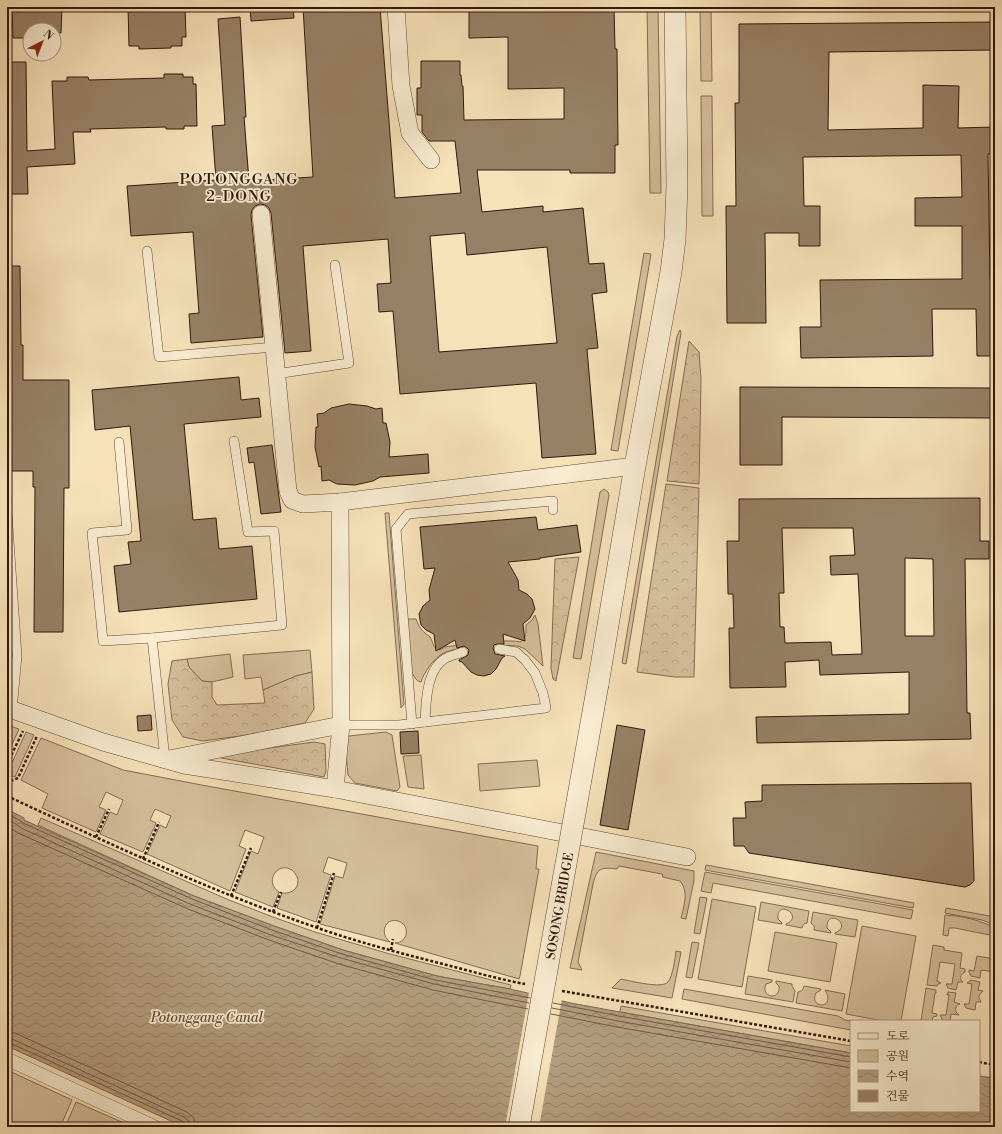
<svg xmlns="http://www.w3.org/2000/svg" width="1002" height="1134" font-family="'Libre Bodoni','Noto Serif KR',serif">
<defs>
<pattern id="forest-crowns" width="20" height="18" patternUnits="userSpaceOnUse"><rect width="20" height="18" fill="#d5bf9b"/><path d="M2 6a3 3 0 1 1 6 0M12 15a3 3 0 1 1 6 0" fill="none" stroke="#b7a384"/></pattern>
<pattern id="water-waves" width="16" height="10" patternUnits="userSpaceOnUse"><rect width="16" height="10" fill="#b39d7e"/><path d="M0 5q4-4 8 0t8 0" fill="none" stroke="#927f66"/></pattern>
</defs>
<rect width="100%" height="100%" fill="#f6e1b8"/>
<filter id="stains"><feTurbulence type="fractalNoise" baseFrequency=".005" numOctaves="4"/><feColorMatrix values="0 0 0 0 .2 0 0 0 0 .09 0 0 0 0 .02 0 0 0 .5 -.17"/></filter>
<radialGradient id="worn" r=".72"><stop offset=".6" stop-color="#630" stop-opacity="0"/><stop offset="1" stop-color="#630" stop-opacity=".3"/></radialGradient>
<g fill="#d5bf9b" stroke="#836c54">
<path d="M 647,7 L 658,7 L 661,193 L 650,193 Z"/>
<path d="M 700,7 L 711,7 L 712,81 L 701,81 Z"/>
<path d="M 701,96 L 712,96 L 713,216 L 702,216 Z"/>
<path d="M 644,253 L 651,254 L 618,451 L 611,450 Z"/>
<path d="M 680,330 L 681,333 L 626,664 L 622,663 L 677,336 Z"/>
<path d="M 604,489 L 608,492 L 609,495 L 581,659 L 573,658 L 600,492 Z"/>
<path d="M 385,513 L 389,513 L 404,704 L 401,708 Z"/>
<path d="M 535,615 L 538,624 L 543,666 L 525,649 L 518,646 L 500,645 L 499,641 L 514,641 L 520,642 C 527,638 526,632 526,625 L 532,620 Z"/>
<path d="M 407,619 L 416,619 C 418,624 420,629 425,633 C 426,635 429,635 430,637 C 434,643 432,648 440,650 L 445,647 L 460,645 L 460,648 C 454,650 447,651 442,654 C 434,658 423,674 421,682 C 415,681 414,675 411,671 Z"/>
<path d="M 310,650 L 312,672 L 296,676 L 263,690 L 261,677 L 245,679 L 243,655 Z"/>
<path d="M 230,654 L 233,677 L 212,682 L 202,681 L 189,667 L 187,659 Z"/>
<path d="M 7,725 L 19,729 L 7,756 Z"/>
<path d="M 26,732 L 34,735 L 15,777 L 7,774 Z"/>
<path d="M 386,732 L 392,735 L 400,787 L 397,791 L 355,783 L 348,775 L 345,741 L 349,736 Z"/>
<path d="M 41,738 L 123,770 L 207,786 L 538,846 L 536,869 L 539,869 L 520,976 L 519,979 L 395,943 C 408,943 411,925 398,921 C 385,917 379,934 390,942 L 320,924 L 335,876 L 343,878 L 347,863 L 328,857 L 323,872 L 331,875 L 316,922 L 277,908 L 282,893 C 290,894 298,890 298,881 C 298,877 295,873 292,870 C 277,861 264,882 279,892 L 273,907 L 235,892 L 251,851 L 258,854 L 264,837 L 245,830 L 239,846 L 246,849 L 230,891 L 147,854 L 160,825 L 166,828 L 171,816 L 155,809 L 150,820 L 156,823 L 143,852 L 100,834 L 110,812 L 117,815 L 123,800 L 106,792 L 99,807 L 106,810 L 96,832 L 42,808 L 48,794 L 21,780 Z"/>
<path d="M 421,755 L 424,789 L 408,787 L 403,756 Z"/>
<path d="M 537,760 L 540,786 L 480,791 L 478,764 Z"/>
<path d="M 41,818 L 229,900 L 273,917 L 315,932 L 390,954 L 511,985 L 510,989 L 437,976 L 343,950 L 274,926 L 194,896 L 38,825 Z"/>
<path d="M 596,852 L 694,871 L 694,880 L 686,919 L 681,918 C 684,905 689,892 680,881 L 663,877 L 662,874 L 619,866 L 617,869 C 601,867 597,868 593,884 L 578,962 L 582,970 L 570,968 Z"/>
<path d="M 706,865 L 914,903 L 913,908 L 705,870 Z"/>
<path d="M 705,872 L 913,910 L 911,919 L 713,883 L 711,893 L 701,891 Z"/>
<path d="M 700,897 L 707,898 L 700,934 L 694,933 Z"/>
<path d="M 712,899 L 756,907 L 742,987 L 698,979 Z"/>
<path d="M 761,902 L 809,911 L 807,923 C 804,923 803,925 802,928 L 786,925 L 786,924 C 805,916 776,898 778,919 L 782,923 L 782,924 L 758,920 Z"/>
<path d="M 946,908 L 995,917 L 995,925 L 982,920 L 945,913 Z"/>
<path d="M 813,912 L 858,920 L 855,937 L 835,934 L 835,933 C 854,925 826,907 827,928 L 831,932 L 831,933 L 814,930 C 815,927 814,925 811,923 Z"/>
<path d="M 945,915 C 962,916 980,920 995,928 L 995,936 L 955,928 L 949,928 L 948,936 L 943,935 Z"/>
<path d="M 862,926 L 916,936 L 901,1021 L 883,1021 L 846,1014 Z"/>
<path d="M 775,932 L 837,943 L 830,982 L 768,971 Z"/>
<path d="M 692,942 L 699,943 L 692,978 L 686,977 Z"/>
<path d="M 933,945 L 944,947 L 944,950 L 962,953 L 960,968 L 965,969 L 965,972 C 961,974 960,976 961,980 L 963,982 L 958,982 L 956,990 L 948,988 L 946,984 L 952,984 L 955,964 L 940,962 L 937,981 L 941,983 L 938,984 L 937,986 L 927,985 Z"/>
<path d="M 676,951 L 681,952 L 672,998 L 612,988 L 621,979 C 631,981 662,989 668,982 C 673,976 675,958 676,951 Z"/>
<path d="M 977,956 L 995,959 L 995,972 L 981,970 L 980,978 L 971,976 L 969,972 L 969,970 L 974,971 Z"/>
<path d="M 748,976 L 772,980 L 772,982 L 766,984 C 760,998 781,1001 779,986 L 776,983 L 776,981 L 792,984 L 792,986 L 795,991 L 793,1002 L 745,994 Z"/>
<path d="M 971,980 L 980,982 L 978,990 L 983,991 C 978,996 978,996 981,1002 L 976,1002 L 975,1010 L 966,1008 L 964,1004 L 969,1004 L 972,984 L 967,983 Z"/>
<path d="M 804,986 L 821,989 L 821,990 L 816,993 C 808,1009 837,1010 825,990 L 845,994 L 842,1011 L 796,1003 L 798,992 C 802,991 803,990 804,986 Z"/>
<path d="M 926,988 L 936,990 L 936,993 L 935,993 L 932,1013 L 937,1014 L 937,1016 L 933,1017 L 932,1021 L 921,1021 Z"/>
<path d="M 684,989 L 838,1016 L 845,1020 L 851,1021 L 851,1030 L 682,999 Z"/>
<path d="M 948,992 L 956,993 L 954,1002 L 960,1004 C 956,1005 955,1008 956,1012 L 959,1015 L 951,1014 L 950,1021 L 943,1021 L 940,1015 L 946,1015 L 949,995 L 947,995 Z"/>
<path d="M 621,1006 L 851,1046 L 851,1053 L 620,1012 Z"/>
<path d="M 7,1070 L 72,1100 L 62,1123 L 66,1125 L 76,1102 L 133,1127 L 7,1127 Z"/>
</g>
<g fill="url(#forest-crowns)" stroke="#836c54">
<path d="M 689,341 L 699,352 L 701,379 L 699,484 L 667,481 Z"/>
<path d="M 666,484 L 699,488 L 694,677 L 675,677 L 637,672 Z"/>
<path d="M 579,557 L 556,681 L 553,679 L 551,668 L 555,559 Z"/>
<path d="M 187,659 L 189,667 L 202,681 L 212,682 L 212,697 L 217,705 L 265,703 L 263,690 L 296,676 L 312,672 L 314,709 L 305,723 L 254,734 L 203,741 L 183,737 L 172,720 L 168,684 L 172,661 Z"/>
<path d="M 314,742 L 325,744 L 326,771 L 324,777 L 216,757 L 218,755 Z"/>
</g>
<path fill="url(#water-waves)" stroke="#7f6851" d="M 7,809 L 24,818 L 24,820 L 194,896 L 274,926 L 343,950 L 437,976 L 510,989 L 571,1003 L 620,1012 L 851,1053 L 851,1111 L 979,1111 L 979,1076 L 995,1078 L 995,1127 L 184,1127 L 7,1046 Z"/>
<path fill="#f6e1b8" d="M 529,992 L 562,999 L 539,1127 L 505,1127 Z"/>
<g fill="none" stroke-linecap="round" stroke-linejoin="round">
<g stroke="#725a46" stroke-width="1">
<path d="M 7,814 L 19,820 L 23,823 L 192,899 L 272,930 L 342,954 L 435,980 L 530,998"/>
<path d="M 7,819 L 16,824 L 21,828 L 190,904 L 271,935 L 341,958 L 434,984 L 529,1003"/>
<path d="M 7,826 L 18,833 L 188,909 L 269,940 L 339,964 L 433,990 L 528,1009"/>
<path d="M 553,1003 L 619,1016 L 851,1057"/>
<path d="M 552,1008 L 618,1021 L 851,1062"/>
<path d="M 551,1014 L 617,1027 L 851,1068"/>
<path d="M 7,1032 L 15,1033 L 187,1112 L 194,1118 L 196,1127"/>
<path d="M 7,1038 L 12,1039 L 184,1117 L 189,1121 L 190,1127"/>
<path d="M 7,1043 L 10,1043 L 182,1121 L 184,1124 L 185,1127"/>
</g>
</g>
<g fill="#978166" stroke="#31180d" fill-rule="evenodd">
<path d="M 12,7 L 62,7 L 61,33 L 54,33 L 54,30 L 30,30 L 29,38 L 13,38 Z"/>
<path d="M 128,7 L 185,7 L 186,37 L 182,37 L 182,46 L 171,46 L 171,48 L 139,49 L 139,46 L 129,46 Z"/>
<path d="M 250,7 L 293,7 L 294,18 L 251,21 Z"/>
<path d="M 303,7 L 380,7 L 395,198 L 461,193 L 455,141 L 429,141 L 422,132 L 422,115 L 417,115 L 417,88 L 421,88 L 421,61 L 460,61 L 460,75 L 461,75 L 462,86 L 463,86 L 464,120 L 564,119 L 564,88 L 508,89 L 508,37 L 469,38 L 469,9 L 614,7 L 615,49 L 617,49 L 618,145 L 615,145 L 615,173 L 570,173 L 570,170 L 477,170 L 482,212 L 543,206 L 543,212 L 583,208 L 589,264 L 604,263 L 607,292 L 592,294 L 598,348 L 587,349 L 596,454 L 542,458 L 536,383 L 400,394 L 393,311 L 379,312 L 377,284 L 391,283 L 388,239 L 303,246 L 311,351 L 285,353 L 271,213 L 269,208 L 265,205 L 260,204 L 255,206 L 252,210 L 251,215 L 263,337 L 191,343 L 189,314 L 199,313 L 193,232 L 131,236 L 127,186 L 216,180 L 212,126 L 225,125 L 218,19 L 240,17 L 246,117 L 244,117 L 249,181 L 313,177 ZM 465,233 L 467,255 L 547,247 L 557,343 L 439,352 L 430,236 Z"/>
<path d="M 995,22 L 995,50 L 829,52 L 828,130 L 923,128 L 923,85 L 959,86 L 958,128 L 995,127 L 995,154 L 988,154 L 990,279 L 995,279 L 995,356 L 977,356 L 976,309 L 932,309 L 933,356 L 801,358 L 800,327 L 821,327 L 820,280 L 962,279 L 962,226 L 915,226 L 915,198 L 962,197 L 961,155 L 803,157 L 804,206 L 820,206 L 820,246 L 799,246 L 799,233 L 765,233 L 766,323 L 727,323 L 726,206 L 736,206 L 735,103 L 739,103 L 739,24 Z"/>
<path d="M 7,62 L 26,62 L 27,151 L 55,149 L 52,81 L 67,81 L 67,77 L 88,77 L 89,80 L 164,78 L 164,74 L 183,74 L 183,77 L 193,77 L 193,84 L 196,84 L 197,126 L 184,126 L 184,129 L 166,129 L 166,127 L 90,129 L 91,132 L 73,132 L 75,164 L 27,167 L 28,194 L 7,194 Z"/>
<path d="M 7,266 L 20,266 L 21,345 L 23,345 L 23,380 L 69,380 L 69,488 L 64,488 L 63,632 L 34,632 L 35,487 L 33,487 L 33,471 L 8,471 Z"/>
<path d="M 239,377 L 241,400 L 259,398 L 261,417 L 184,424 L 193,520 L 216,518 L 219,549 L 252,546 L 257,599 L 119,612 L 114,566 L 131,564 L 128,542 L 141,541 L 130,426 L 95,430 L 92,390 Z"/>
<path d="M 740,387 L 995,388 L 995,418 L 782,417 L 782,465 L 740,465 Z"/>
<path d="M 349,404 L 367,406 L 376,409 L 382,408 L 383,423 L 386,423 L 390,442 L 389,457 L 428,454 L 429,473 L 380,477 L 373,481 L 355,485 L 337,484 L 329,480 L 322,481 L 321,466 L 319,467 L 315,447 L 316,427 L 318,427 L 317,414 L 324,413 L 331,408 Z"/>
<path d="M 272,445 L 281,512 L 261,514 L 254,462 L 249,463 L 247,448 Z"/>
<path d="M 980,498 L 980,541 L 989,541 L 989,559 L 965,559 L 967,713 L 970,713 L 971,739 L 757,743 L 756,717 L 909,714 L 909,672 L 820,675 L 819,660 L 785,662 L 786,687 L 730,688 L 729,628 L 734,628 L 733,594 L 728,594 L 727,541 L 739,541 L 739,499 ZM 782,528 L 853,528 L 855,555 L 830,556 L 831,575 L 858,574 L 862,654 L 832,655 L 831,642 L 785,643 L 784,627 L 780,627 L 779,593 L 784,593 ZM 905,558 L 933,559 L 934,636 L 905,636 Z"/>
<path d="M 536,517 L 538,530 L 577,525 L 581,552 L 540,558 L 540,559 L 508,562 L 518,580 L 519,590 L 527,594 L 532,599 L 535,609 L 530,618 L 523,624 L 525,641 L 503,634 L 504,644 L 497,644 L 494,645 L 493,648 L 495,654 L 505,656 L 502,658 L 496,669 L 491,674 L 484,676 L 477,675 L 471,672 L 462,662 L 459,661 L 459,660 L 468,655 L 469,650 L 467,648 L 464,646 L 457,648 L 455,640 L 436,651 L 434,634 L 426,630 L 421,625 L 419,614 L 423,606 L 430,600 L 429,590 L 435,568 L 424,569 L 420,527 Z"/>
<path d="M 151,715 L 152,730 L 138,731 L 137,716 Z"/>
<path d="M 617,725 L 645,730 L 628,830 L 600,825 Z"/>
<path d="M 418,731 L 419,753 L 401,754 L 400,732 Z"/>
<path d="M 971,783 L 974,877 L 974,881 L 970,885 L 965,887 L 749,853 L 744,846 L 734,846 L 733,818 L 746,818 L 745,802 L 762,801 L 762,785 Z"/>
</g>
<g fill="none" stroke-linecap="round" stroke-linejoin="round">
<defs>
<g id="service">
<path d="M 147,251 L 159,357 L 274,347"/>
<path d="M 276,374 L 349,363 L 335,265"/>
<path d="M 119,442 L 127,530 L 92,533 L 103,641 L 152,638"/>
<path d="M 7,512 L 17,656 L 12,710"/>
<path d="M 425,722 C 426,702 426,667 448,657 C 453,655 458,654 463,652"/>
<path d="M 412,724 L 396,529 L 408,514 L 553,501 L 553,510"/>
<path d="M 341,725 L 399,725 L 546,708 L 543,693 L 535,673 L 525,660 L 516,652 L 499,649"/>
<path d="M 165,759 L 152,638 L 282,625 L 274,531 L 248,532 L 234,441"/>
</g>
<path id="pedestrian" d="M 7,1059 L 155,1127"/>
<g id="minor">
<path d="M 396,7 L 401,86 L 410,133 L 431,160"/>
<path d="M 261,214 L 288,491 L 292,500 L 303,504 L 340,502 L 635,466"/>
<path d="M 7,708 L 103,742 L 184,765 L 335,789 L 687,857"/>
<path d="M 169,759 L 341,725"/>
<path d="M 335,789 L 341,725 L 340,502"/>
</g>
<path id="tertiary" d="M 598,684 L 635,466 L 671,272 L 675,239 L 677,186 L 675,7"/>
</defs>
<use href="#service" stroke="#624a38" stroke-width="10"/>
<use href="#pedestrian" stroke="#624a38" stroke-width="14"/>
<use href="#minor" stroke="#624a38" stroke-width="18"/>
<use href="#tertiary" stroke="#624a38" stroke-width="22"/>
<g stroke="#31180d" stroke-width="2.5" stroke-dasharray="3 2" stroke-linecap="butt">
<path d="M 7,764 L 23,731"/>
<path d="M 7,784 L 8,782 L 18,778 L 37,736"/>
<path d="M 7,796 C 108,843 210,891 315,927 C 357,942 400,953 443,964 C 470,971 498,979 525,984"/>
<path d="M 96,837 L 109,809"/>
<path d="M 143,859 L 159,822"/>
<path d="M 231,896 L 251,848"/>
<path d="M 273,912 L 281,892"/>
<path d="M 317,928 L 334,873"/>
<path d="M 391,950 L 393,939"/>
<path d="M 562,991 L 851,1041"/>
<path d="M 979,1062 L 995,1065"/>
</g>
<use href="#service" stroke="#f9ecd1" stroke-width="9"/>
<use href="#pedestrian" stroke="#f9ecd1" stroke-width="13"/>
<use href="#minor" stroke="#f9ecd1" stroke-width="17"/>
<use href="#tertiary" stroke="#f9ecd1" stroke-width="21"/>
<defs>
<path id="tertiary-bridge" d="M 519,1127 L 598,684"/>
</defs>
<use href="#tertiary-bridge" stroke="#624a38" stroke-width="22" stroke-linecap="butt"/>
<use href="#tertiary-bridge" stroke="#f9ecd1" stroke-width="21"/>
</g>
<g text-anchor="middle" stroke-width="3.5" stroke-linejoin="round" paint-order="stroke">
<g font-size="13" fill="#31180d" stroke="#f9ecd1">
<text transform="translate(559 906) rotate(-80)" y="5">SOSONG BRIDGE</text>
</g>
<g font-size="14" font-style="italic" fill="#654d3a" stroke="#f9ecd1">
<text x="207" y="1022">Potonggang Canal</text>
</g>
<g font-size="15" letter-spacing="1" fill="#31180d" stroke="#f9ecd1">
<text x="239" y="184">POTONGGANG<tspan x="239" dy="17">2-DONG</tspan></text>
</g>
</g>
<rect width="1002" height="1134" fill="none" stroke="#f6e1b8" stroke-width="24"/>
<rect x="8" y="8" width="986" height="1118" fill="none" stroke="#31180d" stroke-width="2"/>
<rect x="12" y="12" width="978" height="1110" fill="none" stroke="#31180d"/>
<rect x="850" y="1020" width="130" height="92" fill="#f9ecd1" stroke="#a99783"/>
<rect x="858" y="1033" width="20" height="6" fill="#f9ecd1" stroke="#a99783"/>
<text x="886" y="1040" font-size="12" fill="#31180d">도로</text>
<rect x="858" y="1050" width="20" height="12" fill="#d5bf9b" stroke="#a99783"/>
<text x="886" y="1060" font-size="12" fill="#31180d">공원</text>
<rect x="858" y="1070" width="20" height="12" fill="url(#water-waves)" stroke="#a99783"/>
<text x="886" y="1080" font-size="12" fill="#31180d">수역</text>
<rect x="858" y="1090" width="20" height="12" fill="#978166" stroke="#a99783"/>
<text x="886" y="1100" font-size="12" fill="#31180d">건물</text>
<g transform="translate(42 42) rotate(42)"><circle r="19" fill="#f9ecd1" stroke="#a99783"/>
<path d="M0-3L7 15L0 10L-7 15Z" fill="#8f2418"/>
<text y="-6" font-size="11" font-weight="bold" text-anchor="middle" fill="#31180d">N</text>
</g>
<rect width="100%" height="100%" filter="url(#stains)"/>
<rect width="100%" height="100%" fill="url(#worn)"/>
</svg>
